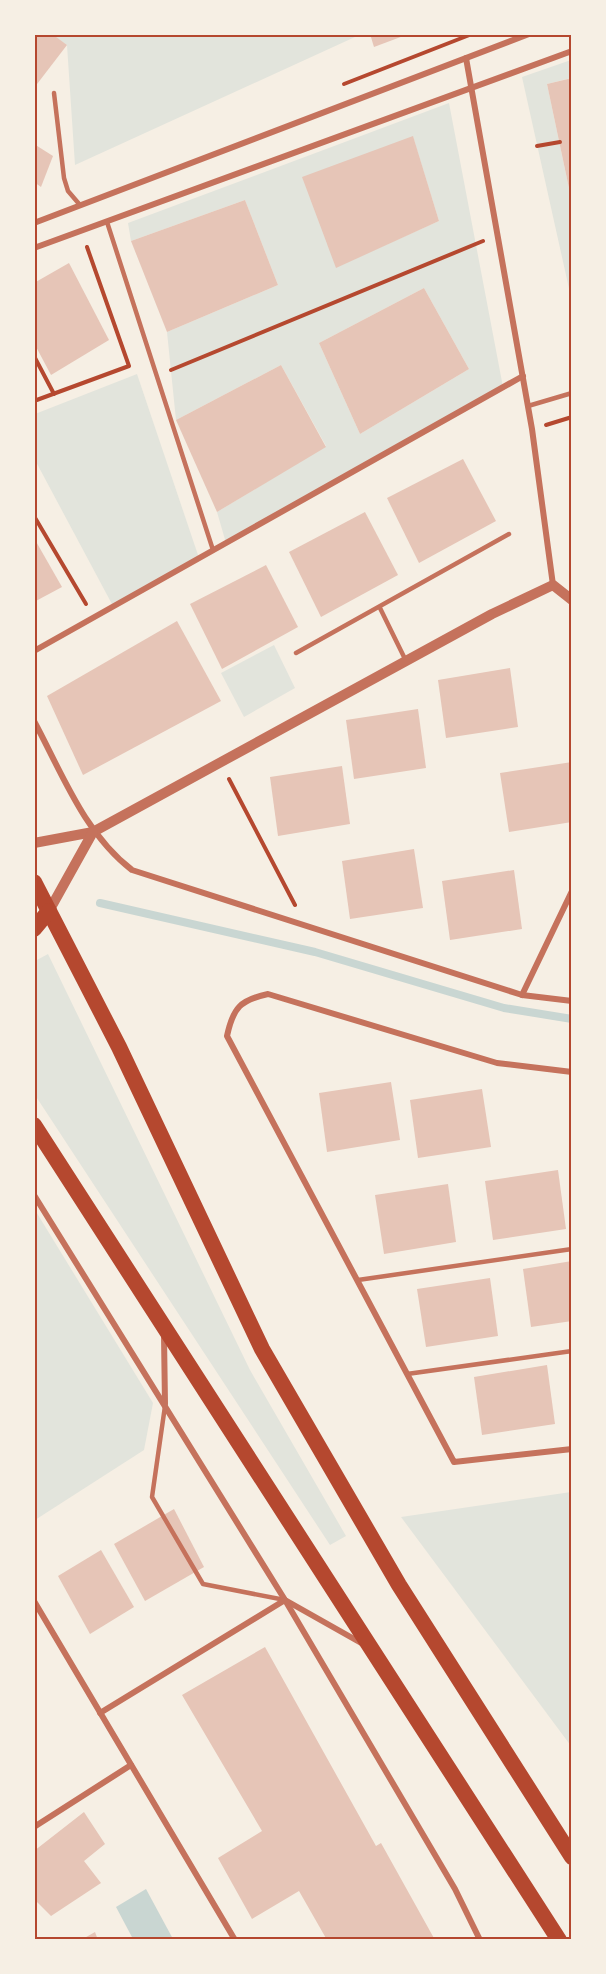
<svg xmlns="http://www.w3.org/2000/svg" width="606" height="1974" font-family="'Varela Round',sans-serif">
<rect width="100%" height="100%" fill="#f6efe4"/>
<g fill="#e2e4dc" fill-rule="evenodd">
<path d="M 354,34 L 355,37 L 75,165 L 67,45 L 52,35 Z"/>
<path d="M 571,60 L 571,78 L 547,84 L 571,198 L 570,293 L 522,77 Z"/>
<path d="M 449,103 L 503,387 L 226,543 L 217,512 L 326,446 L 281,365 L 176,420 L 167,332 L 278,285 L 245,200 L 131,241 L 128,223 ZM 413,137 L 439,221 L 336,267 ZM 424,288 L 469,369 L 360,434 L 319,343 Z"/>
<path d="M 137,374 L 199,558 L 113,606 L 35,460 L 35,414 Z"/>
<path d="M 274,645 L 295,688 L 244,717 L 221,673 Z"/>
<path d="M 48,954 L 250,1370 L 346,1536 L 330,1545 L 35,1095 L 35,961 Z"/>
<path d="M 35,1210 L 153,1403 L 144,1450 L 35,1520 Z"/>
<path d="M 571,1492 L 572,1492 L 571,1746 L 401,1517 Z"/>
</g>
<path fill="#c9d6d2" d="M 146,1889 L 173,1939 L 133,1939 L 116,1907 Z"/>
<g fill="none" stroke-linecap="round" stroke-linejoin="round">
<path stroke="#c9d6d2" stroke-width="8" d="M 100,903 L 315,952 L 504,1008 L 572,1019"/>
</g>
<g fill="#e6c5b7">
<path d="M 34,34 L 52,34 L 67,45 L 34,88 Z"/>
<path d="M 370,34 L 406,34 L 406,35 L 374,47 Z"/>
<path d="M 572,78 L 572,193 L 570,193 L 547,84 Z"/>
<path d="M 413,136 L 439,221 L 336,268 L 302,177 Z"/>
<path d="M 34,144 L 53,156 L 41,187 L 34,182 Z"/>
<path d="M 245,200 L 278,285 L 167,332 L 131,241 Z"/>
<path d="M 69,263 L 109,340 L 51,375 L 34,343 L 34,283 Z"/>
<path d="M 424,288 L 469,369 L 360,434 L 319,343 Z"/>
<path d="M 281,365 L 326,447 L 217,512 L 176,420 Z"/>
<path d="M 463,459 L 496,521 L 419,563 L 387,498 Z"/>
<path d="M 365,512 L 398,575 L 321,617 L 289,552 Z"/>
<path d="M 34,538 L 62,587 L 34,602 Z"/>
<path d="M 266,565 L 298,627 L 222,669 L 190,604 Z"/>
<path d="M 177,621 L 221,701 L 83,775 L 47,696 Z"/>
<path d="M 510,668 L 518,727 L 446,738 L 438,680 Z"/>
<path d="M 418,709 L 426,768 L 354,779 L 346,720 Z"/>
<path d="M 572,762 L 572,822 L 509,832 L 500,773 Z"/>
<path d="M 342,766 L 350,824 L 278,836 L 270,777 Z"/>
<path d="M 414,849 L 423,908 L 350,919 L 342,861 Z"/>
<path d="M 514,870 L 522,929 L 450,940 L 442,881 Z"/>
<path d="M 391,1082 L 400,1140 L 327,1152 L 319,1093 Z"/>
<path d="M 482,1089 L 491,1147 L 418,1158 L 410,1100 Z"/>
<path d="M 558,1170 L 566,1229 L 493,1240 L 485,1181 Z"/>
<path d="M 448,1184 L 456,1242 L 384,1254 L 375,1195 Z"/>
<path d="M 572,1261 L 572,1321 L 531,1327 L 523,1269 Z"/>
<path d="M 490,1278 L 498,1336 L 426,1347 L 417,1289 Z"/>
<path d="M 547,1365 L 555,1424 L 482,1435 L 474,1377 Z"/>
<path d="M 174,1509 L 204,1567 L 145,1601 L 114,1544 Z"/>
<path d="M 101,1550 L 134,1607 L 90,1634 L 58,1576 Z"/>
<path d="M 265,1647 L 376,1846 L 381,1843 L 435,1940 L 327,1940 L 299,1891 L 252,1919 L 218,1858 L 262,1831 L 182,1695 Z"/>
<path d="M 84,1812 L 105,1844 L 84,1861 L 101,1883 L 51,1916 L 34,1899 L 34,1851 Z"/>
<path d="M 95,1932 L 98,1940 L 81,1940 Z"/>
</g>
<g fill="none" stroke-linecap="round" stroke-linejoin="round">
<g stroke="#b5482f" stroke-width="4">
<path d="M 344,84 L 472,34"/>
<path d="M 537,146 L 560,142"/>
<path d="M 34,356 L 54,394"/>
<path d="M 171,370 L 483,241"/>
<path d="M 34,401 L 129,366 L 87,247"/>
<path d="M 546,425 L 572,417"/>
<path d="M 34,516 L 86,604"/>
<path d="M 229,779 L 295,905"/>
</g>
<g stroke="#c5725c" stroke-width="4.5">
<path d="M 54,93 L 64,178 L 68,191 L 80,205"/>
<path d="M 107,222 L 213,550"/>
<path d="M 528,406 L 572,393"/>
<path d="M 380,608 L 406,661"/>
<path d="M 296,653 L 509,534"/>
<path d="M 358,1280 L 572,1249"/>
<path d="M 407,1374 L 572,1351"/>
<path d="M 165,1406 L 152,1497 L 203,1584 L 285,1600"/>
</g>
<g stroke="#c5725c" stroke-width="6">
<path d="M 466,58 L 532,429 L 553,585"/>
<path d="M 34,223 L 529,34"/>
<path d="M 34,248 L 572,51"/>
<path d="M 34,651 L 523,376"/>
<path d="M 34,721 C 62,773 84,833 132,870 L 522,995 L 572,1001"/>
<path d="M 522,995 L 572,891"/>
<path d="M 572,1072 L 497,1063 L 268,994 C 240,1000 233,1008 227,1036 L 454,1462 L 572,1449"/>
<path d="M 34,1195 L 285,1600 L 363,1644"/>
<path d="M 164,1336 L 165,1404"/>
<path d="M 34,1601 L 235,1940"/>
<path d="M 100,1713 L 285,1600 L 455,1889 L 480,1940"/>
<path d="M 34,1827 L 131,1765"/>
</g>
<g stroke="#c5725c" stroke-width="10">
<path d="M 34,843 L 93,832 L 492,614 L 553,585 L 572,600"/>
<path d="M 49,911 L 93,832"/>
</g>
<g stroke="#b5482f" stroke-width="16">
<path d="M 34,882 L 119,1047 L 262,1349 L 399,1585 L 572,1857"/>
<path d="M 34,929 L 49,911"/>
<path d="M 34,1125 L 559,1940"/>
</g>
</g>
<rect width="606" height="1974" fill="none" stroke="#f6efe4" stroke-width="72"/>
<rect x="36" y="36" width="534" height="1902" fill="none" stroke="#b5482f" stroke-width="2"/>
</svg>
